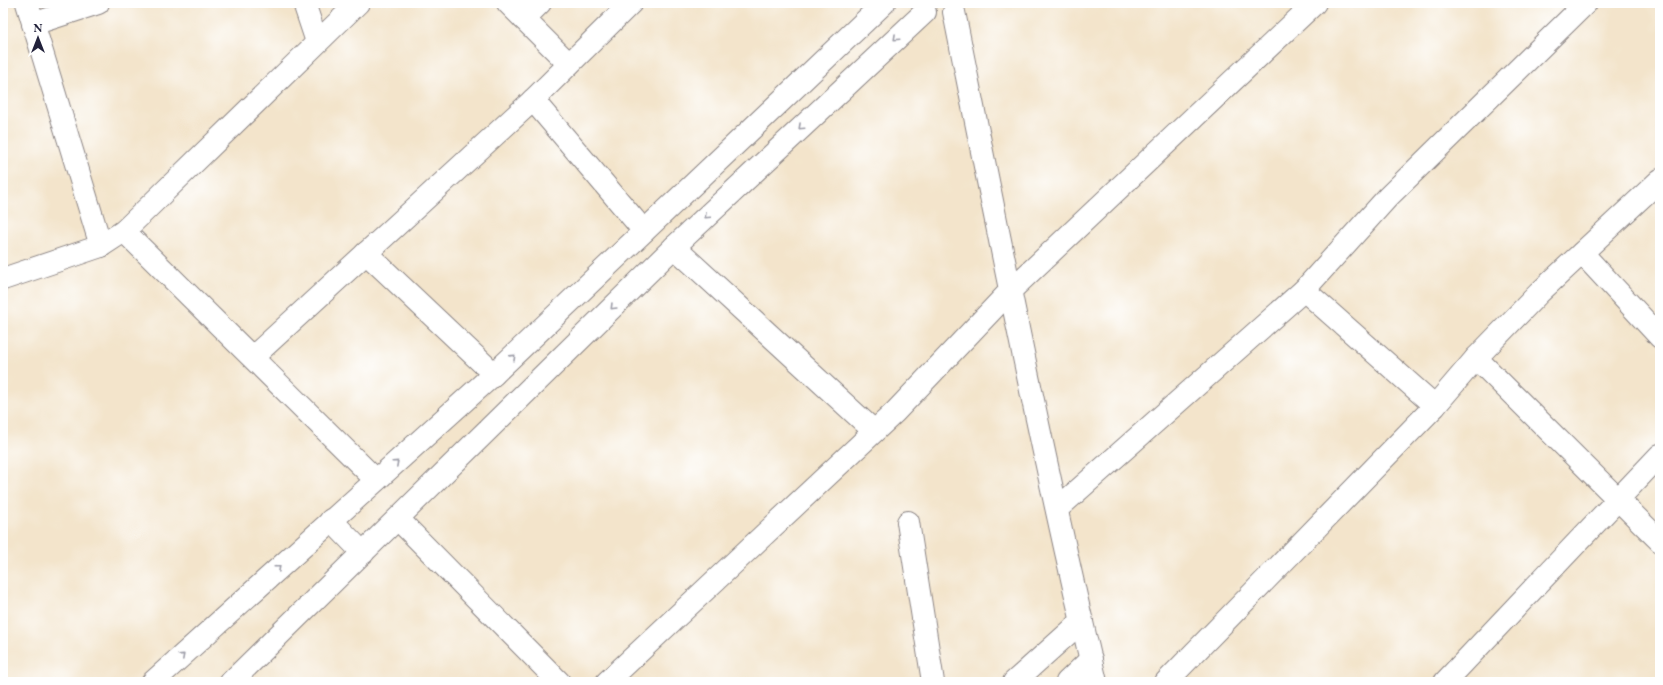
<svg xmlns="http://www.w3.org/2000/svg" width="1663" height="685" font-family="'EB Garamond',serif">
<rect width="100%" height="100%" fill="#fff"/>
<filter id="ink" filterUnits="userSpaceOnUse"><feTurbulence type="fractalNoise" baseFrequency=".025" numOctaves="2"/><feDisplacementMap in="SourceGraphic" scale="8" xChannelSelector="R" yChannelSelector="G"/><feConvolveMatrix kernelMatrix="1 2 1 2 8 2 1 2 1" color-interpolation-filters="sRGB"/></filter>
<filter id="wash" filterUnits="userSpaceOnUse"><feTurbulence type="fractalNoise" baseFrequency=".012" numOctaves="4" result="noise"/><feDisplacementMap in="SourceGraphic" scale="16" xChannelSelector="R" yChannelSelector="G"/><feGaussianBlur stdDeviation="0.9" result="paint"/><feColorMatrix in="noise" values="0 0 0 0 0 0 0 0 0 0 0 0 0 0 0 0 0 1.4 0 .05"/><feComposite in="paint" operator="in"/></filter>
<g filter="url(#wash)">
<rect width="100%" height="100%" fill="#f3e4cb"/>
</g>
<g filter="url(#ink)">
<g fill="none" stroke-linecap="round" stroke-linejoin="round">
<defs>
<g id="minor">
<path d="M 27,3 L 101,246"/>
<path d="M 304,3 L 317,42"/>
<path d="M 508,3 L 569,64"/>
<path d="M 954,12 C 999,236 1043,460 1096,682"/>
<path d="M 524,19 L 540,3"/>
<path d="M 33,24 L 98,3"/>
<path d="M 533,100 L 644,231"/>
<path d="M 124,231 L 376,480"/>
<path d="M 674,247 L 874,431"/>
<path d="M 366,253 L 494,374"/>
<path d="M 1582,253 L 1660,337"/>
<path d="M 3,279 L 101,246 L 124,231 L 358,3"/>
<path d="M 1304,290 L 1435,406"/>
<path d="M 253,357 L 533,100 L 631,3"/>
<path d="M 1476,358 L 1660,541"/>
<path d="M 1057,509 L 1304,290 L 1388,197 L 1586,3"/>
<path d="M 398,519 L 559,682"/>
<path d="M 331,520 L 363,553"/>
<path d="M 908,522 L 933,682"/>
<path d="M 153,682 L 494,374 L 884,3"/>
<path d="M 231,682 L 674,247 L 925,12"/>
<path d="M 607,682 L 895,412 L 1010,291 L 1315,3"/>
<path d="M 1014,682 L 1082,621"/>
<path d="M 1067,682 L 1091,659"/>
<path d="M 1166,682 L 1435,406 L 1476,358 L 1539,293 L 1660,180"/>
<path d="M 1445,682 L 1660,455"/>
</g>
</defs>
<use href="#minor" stroke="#8a8383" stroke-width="24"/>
<use href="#minor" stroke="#fff" stroke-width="22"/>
</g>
<defs><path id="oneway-chevron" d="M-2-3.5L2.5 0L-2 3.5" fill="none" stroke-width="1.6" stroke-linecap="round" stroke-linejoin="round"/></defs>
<g stroke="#9c9ca7">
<use href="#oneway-chevron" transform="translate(896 38) rotate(137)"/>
<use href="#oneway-chevron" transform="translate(801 127) rotate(137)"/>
<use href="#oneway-chevron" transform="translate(707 216) rotate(137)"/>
<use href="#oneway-chevron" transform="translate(613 307) rotate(135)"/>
<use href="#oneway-chevron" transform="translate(513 357) rotate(-44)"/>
<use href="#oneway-chevron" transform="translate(396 463) rotate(-42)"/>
<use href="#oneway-chevron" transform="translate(278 568) rotate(-42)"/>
<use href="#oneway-chevron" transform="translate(182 656) rotate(-42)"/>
</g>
</g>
<rect width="1663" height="685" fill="none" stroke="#fff" stroke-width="16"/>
<g transform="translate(38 38)" stroke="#ffffff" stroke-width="3" paint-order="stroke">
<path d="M0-3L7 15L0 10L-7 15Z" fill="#22223b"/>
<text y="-6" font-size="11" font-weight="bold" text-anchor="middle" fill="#22223b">N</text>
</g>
</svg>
